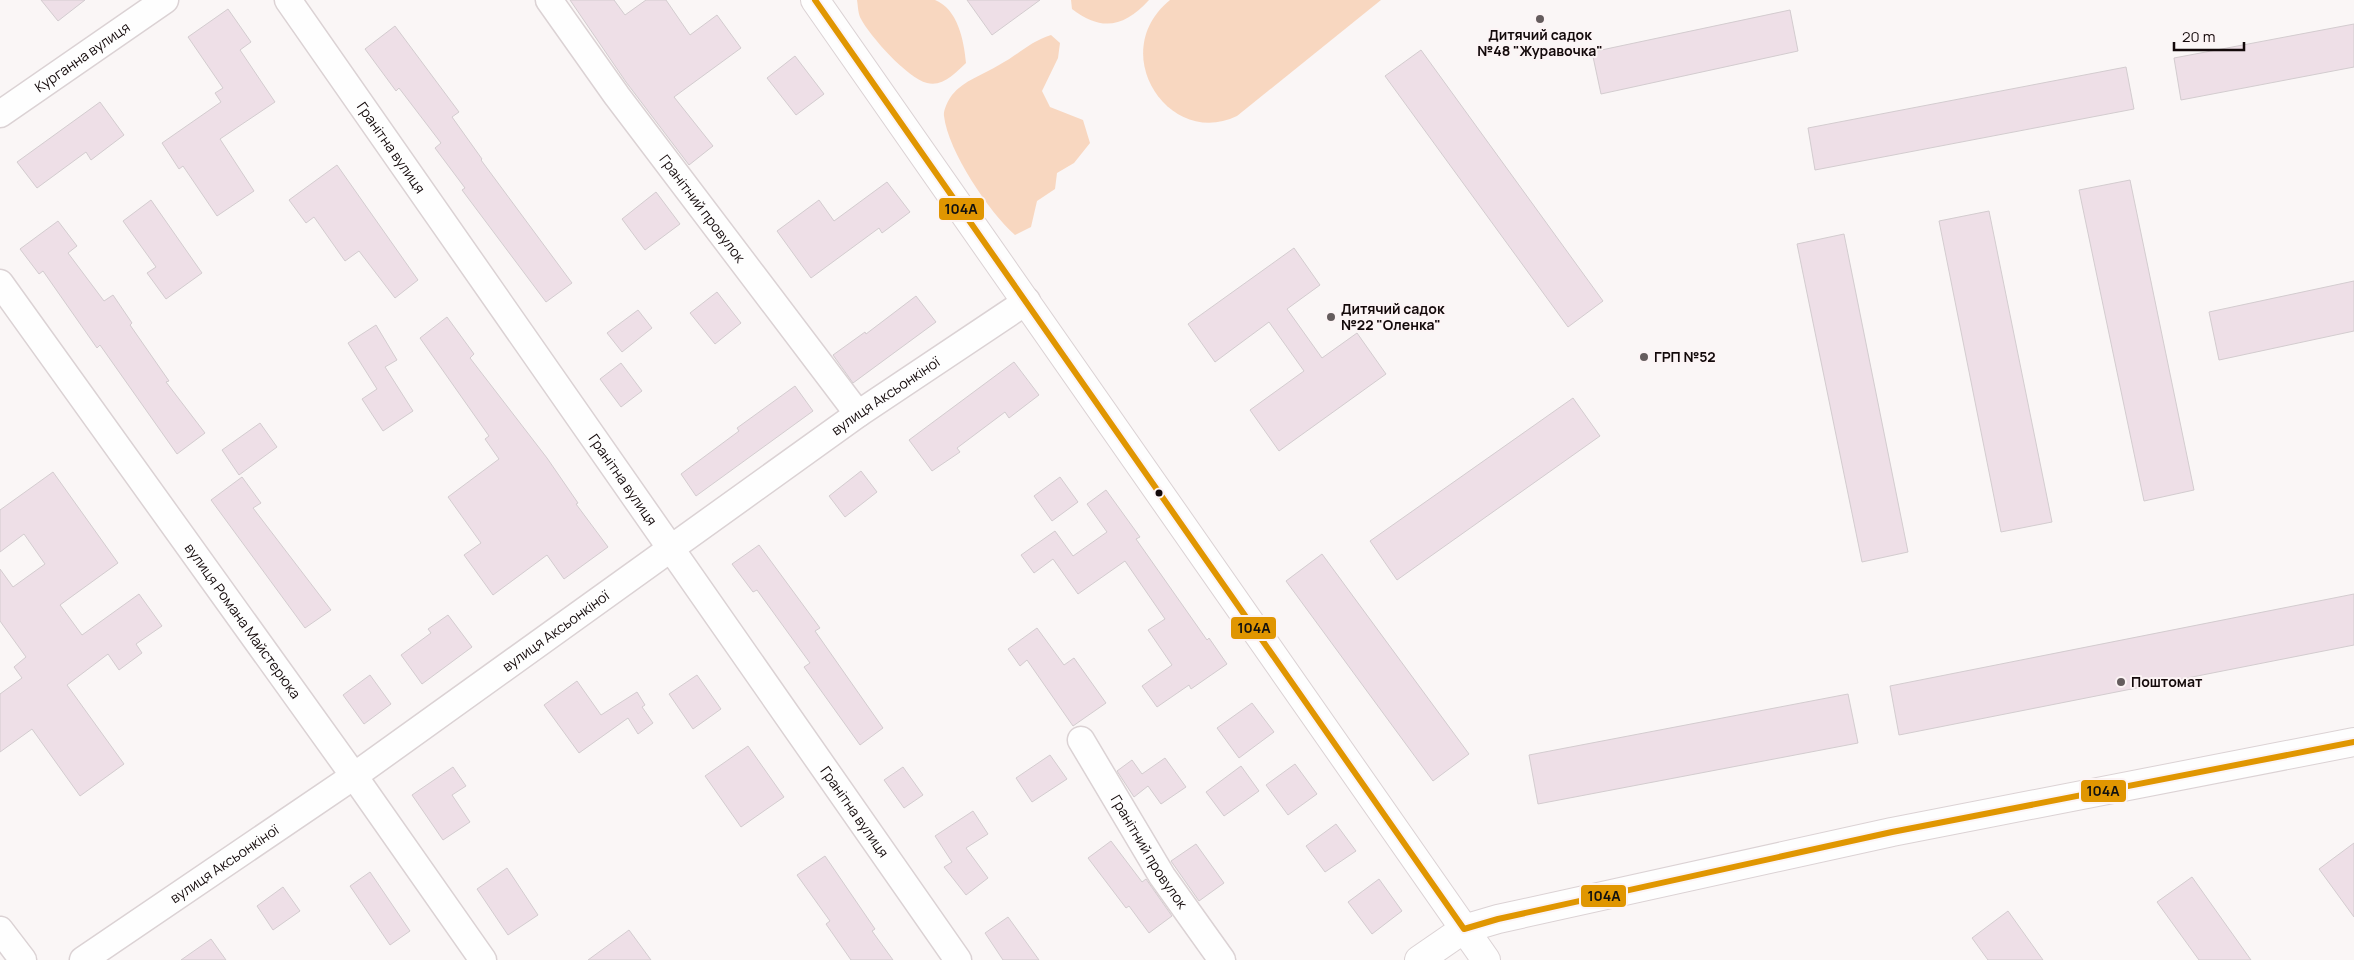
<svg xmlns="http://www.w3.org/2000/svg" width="2354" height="960" font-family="Manrope,sans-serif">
<rect width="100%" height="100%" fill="#faf6f6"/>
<g fill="#f8d7c0">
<path d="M 857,0 L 935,0 C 958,9 964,41 966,63 C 955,73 943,87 927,83 C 907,78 870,36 861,19 C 858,14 858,6 857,0 Z"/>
<path d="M 1071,0 L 1149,0 C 1124,27 1102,32 1072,9 Z"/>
<path d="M 1170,0 L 1381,0 L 1237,116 C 1170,149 1105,53 1170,0 Z"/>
<path d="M 1051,35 L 1060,43 L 1058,58 L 1042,91 L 1050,107 L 1083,120 L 1090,143 L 1074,163 L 1057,173 L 1055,189 L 1037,201 L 1031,227 L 1015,235 C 989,212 948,151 944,116 C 943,111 948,100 952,95 C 964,80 983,75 999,65 C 1018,55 1031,41 1051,35 Z"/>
</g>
<g fill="#eedfe7" stroke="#d3cccf">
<path d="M 41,0 L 85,0 L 58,21 Z"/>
<path d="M 570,0 L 614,0 L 625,15 L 646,0 L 666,0 L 690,35 L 717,15 L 741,48 L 674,97 L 713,146 L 689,165 L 626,82 Z"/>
<path d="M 967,0 L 1040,0 L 992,35 Z"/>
<path d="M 228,9 L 251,42 L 240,50 L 275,102 L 220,139 L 254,191 L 217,216 L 183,166 L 179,169 L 162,143 L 221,102 L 215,93 L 223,88 L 188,37 Z"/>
<path d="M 1790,10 L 1798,51 L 1601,94 L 1592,52 Z"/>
<path d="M 2354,24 L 2354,67 L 2181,100 L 2174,58 Z"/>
<path d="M 395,26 L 459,112 L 452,117 L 482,159 L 481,160 L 572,283 L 546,302 L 462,190 L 465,188 L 435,148 L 441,143 L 399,88 L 396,91 L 365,49 Z"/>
<path d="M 1421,50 L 1603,301 L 1568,327 L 1385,76 Z"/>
<path d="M 795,56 L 824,94 L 796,115 L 767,78 Z"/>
<path d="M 2126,67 L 2134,109 L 1815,170 L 1808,128 Z"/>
<path d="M 100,102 L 124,135 L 91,160 L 86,152 L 37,188 L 17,162 Z"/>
<path d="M 337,165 L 418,280 L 395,298 L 359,251 L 345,261 L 314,217 L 306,223 L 289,200 Z"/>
<path d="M 2130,180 L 2194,490 L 2144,501 L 2079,190 Z"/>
<path d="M 887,182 L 910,212 L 882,233 L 879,228 L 811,278 L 777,231 L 819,200 L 834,221 Z"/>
<path d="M 656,192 L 680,224 L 645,250 L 622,219 Z"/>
<path d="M 151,200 L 202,273 L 166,299 L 147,273 L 156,267 L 123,221 Z"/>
<path d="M 1989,211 L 2052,522 L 2001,532 L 1939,221 Z"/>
<path d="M 58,221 L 77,246 L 68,253 L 104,301 L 113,295 L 132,323 L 130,325 L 169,381 L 166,382 L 205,433 L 177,454 L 100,345 L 97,348 L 43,271 L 39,274 L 20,249 Z"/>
<path d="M 1844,234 L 1908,552 L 1862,562 L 1797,244 Z"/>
<path d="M 1294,248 L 1320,285 L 1287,309 L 1322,358 L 1357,333 L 1386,374 L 1279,451 L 1250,410 L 1304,371 L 1269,322 L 1215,362 L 1188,324 Z"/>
<path d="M 2354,281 L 2354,331 L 2219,360 L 2209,312 Z"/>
<path d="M 717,292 L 741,323 L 715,344 L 690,313 Z"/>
<path d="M 916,296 L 936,322 L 853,383 L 833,355 L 865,332 L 866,334 Z"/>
<path d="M 638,310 L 652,328 L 622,352 L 607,333 Z"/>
<path d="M 447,317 L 474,354 L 470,358 L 547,458 L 578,503 L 576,504 L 608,547 L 564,579 L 547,555 L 493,595 L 464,555 L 481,543 L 448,497 L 499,459 L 485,439 L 489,436 L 420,338 Z"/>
<path d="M 376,325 L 397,360 L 385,367 L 413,411 L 383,431 L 362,399 L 377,389 L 348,343 Z"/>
<path d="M 1014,362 L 1039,395 L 1009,418 L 1005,412 L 957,448 L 960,452 L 932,471 L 909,440 Z"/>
<path d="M 621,363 L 642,391 L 621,407 L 600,379 Z"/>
<path d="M 795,386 L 813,411 L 696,496 L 681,474 L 739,431 L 737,428 Z"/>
<path d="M 1573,398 L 1600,436 L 1397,580 L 1370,541 Z"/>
<path d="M 260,423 L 277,447 L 239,475 L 222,450 Z"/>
<path d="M 861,471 L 877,492 L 845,517 L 829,496 Z"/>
<path d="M 53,472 L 118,563 L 60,605 L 82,635 L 139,594 L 162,626 L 136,644 L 142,653 L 119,670 L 108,654 L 67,685 L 124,764 L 80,796 L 32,729 L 0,752 L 0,694 L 22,678 L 14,667 L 26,657 L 0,621 L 0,569 L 13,587 L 45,564 L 24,534 L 0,552 L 0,510 Z"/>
<path d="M 242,477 L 261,503 L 253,508 L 331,610 L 305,628 L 211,500 Z"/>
<path d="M 1060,477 L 1078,502 L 1052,521 L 1034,496 Z"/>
<path d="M 1106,490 L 1140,537 L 1136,539 L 1207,640 L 1209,638 L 1227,664 L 1191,689 L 1189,685 L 1157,707 L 1142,686 L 1172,665 L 1148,630 L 1165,619 L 1125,561 L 1078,594 L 1053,559 L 1034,573 L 1021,555 L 1055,531 L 1073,556 L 1107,532 L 1087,504 Z"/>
<path d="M 759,545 L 820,628 L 815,631 L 883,728 L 860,745 L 804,667 L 810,663 L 757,590 L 753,592 L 732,564 Z"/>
<path d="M 1322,554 L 1469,754 L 1433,781 L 1286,581 Z"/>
<path d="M 2354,594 L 2354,645 L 1899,735 L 1890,686 Z"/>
<path d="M 448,615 L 472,647 L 422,684 L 401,655 L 431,633 L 428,629 Z"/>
<path d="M 1037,628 L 1064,665 L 1074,658 L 1106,703 L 1073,726 L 1027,660 L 1020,666 L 1008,649 Z"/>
<path d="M 370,675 L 391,704 L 364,724 L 343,695 Z"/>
<path d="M 697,675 L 721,709 L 693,729 L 669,694 Z"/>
<path d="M 577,681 L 601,715 L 637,692 L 645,705 L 642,707 L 653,723 L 638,734 L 628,718 L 579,753 L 544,705 Z"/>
<path d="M 1848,694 L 1858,743 L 1538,804 L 1529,755 Z"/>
<path d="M 1252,703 L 1274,732 L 1239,758 L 1217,728 Z"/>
<path d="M 748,746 L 784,797 L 741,827 L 705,776 Z"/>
<path d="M 1050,755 L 1067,779 L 1032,802 L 1016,778 Z"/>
<path d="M 1165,758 L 1186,787 L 1161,804 L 1148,786 L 1134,797 L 1117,771 L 1132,760 L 1142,774 Z"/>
<path d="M 1295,764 L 1317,794 L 1288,815 L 1266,785 Z"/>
<path d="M 1241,766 L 1259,791 L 1224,816 L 1206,792 Z"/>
<path d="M 453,767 L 466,786 L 452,795 L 470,822 L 443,840 L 412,795 Z"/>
<path d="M 903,767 L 923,795 L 904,808 L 884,780 Z"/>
<path d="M 973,811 L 988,834 L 966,848 L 988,878 L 966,895 L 944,867 L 952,862 L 935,836 Z"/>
<path d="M 1336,824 L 1356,851 L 1325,872 L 1306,846 Z"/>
<path d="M 1111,841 L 1142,882 L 1146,879 L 1172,916 L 1149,933 L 1129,906 L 1126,908 L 1088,858 Z"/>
<path d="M 2354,843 L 2354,917 L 2319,869 Z"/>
<path d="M 1196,844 L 1224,883 L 1199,901 L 1171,861 Z"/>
<path d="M 825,856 L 875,929 L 872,931 L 893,960 L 851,960 L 826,924 L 830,921 L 797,875 Z"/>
<path d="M 507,868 L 538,915 L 508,935 L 477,889 Z"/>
<path d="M 370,872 L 410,931 L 390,945 L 350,886 Z"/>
<path d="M 2192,877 L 2251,960 L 2199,960 L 2157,902 Z"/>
<path d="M 1379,879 L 1402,911 L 1372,934 L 1348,902 Z"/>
<path d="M 283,887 L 300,911 L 273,930 L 257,906 Z"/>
<path d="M 2008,911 L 2043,960 L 1988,960 L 1972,938 Z"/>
<path d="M 1008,917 L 1039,960 L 1003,960 L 985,933 Z"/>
<path d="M 629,930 L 651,960 L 588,960 Z"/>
<path d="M 211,939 L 226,960 L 181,960 Z"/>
</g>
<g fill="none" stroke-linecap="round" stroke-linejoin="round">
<defs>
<g id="minor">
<path id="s1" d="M 288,0 L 958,960"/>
<path id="s2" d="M 549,0 L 617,96 L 858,414"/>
<path id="s3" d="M 0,114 L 165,0"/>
<path id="s4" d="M 0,283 L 354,776 L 483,960"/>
<path id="s5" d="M 1081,740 L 1162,876 L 1222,960"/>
<path d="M 0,930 L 23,960"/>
<path id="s6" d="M 83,960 L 354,776 L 858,414 L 1027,301"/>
</g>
<path id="tertiary" d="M 815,0 L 1486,960"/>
<path id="secondary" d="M 1419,960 L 1464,929 L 1498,919 L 1892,832 L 2354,742"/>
</defs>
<use href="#minor" stroke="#dbd2d4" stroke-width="29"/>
<use href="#tertiary" stroke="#dbd2d4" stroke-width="30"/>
<use href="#secondary" stroke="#dbd2d4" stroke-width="30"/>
<use href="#minor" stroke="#fefefe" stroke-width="26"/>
<use href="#tertiary" stroke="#fefefe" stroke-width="28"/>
<use href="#secondary" stroke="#fefefe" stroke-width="28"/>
<defs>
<path id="bus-1" d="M 815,0 L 1464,929 L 1498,919 L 1892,832 L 2354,742"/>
</defs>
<use href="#bus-1" stroke="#fcf4f5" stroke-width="10"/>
<use href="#bus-1" stroke="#e09601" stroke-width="6"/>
</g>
<g fill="#645c5d" stroke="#fcf4f5" stroke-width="2">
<circle cx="1540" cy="19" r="5"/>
<circle cx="1331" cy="317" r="5"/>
<circle cx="1644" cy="357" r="5"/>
<circle cx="2121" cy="682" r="5"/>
</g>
<circle fill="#13090a" stroke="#fcf4f5" stroke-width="2" cx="1159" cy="493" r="4.5"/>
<g text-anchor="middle" stroke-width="4" stroke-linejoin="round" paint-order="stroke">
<g font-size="14" font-weight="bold" fill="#13090a" stroke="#fcf4f5" text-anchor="start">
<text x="1540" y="40" text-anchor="middle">Дитячий садок<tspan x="1540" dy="16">№48 "Журавочка"</tspan></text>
<text x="1341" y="314">Дитячий садок<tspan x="1341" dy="16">№22 "Оленка"</tspan></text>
<text x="1654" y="362">ГРП №52</text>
<text x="2131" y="687">Поштомат</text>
</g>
<g font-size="14" fill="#13090a" stroke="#fcf4f5">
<text dy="5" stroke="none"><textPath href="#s3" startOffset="100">Курганна вулиця</textPath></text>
<text dy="5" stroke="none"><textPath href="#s1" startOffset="180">Гранітна вулиця</textPath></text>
<text dy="5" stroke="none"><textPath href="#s2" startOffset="259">Гранітний провулок</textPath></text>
<text dy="5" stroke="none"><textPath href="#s6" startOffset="981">вулиця Аксьонкіної</textPath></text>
<text dy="5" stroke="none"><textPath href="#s1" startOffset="585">Гранітна вулиця</textPath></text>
<text dy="5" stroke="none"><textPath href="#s4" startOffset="416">вулиця Романа Майстерюка</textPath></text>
<text dy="5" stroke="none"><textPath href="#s6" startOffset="576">вулиця Аксьонкіної</textPath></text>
<text dy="5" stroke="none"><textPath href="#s1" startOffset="990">Гранітна вулиця</textPath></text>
<text dy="5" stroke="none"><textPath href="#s5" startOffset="131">Гранітний провулок</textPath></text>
<text dy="5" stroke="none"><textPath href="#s6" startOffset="171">вулиця Аксьонкіної</textPath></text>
</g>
</g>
<g stroke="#fcf4f5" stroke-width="2">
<rect x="938" y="197" width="47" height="24" rx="5" fill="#e09601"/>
<rect x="1230" y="616" width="47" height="24" rx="5" fill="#e09601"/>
<rect x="2080" y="779" width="47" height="24" rx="5" fill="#e09601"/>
<rect x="1580" y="884" width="47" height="24" rx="5" fill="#e09601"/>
</g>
<g font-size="14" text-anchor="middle" font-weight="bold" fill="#111">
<text x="961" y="214">104А</text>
<text x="1254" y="633">104А</text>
<text x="2103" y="796">104А</text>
<text x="1604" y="901">104А</text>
</g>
<path d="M2174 42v8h70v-8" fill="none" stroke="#13090a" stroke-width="2.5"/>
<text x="2182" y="42" font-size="15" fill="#13090a" stroke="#fcf4f5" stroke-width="4" paint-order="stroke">20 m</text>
</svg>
